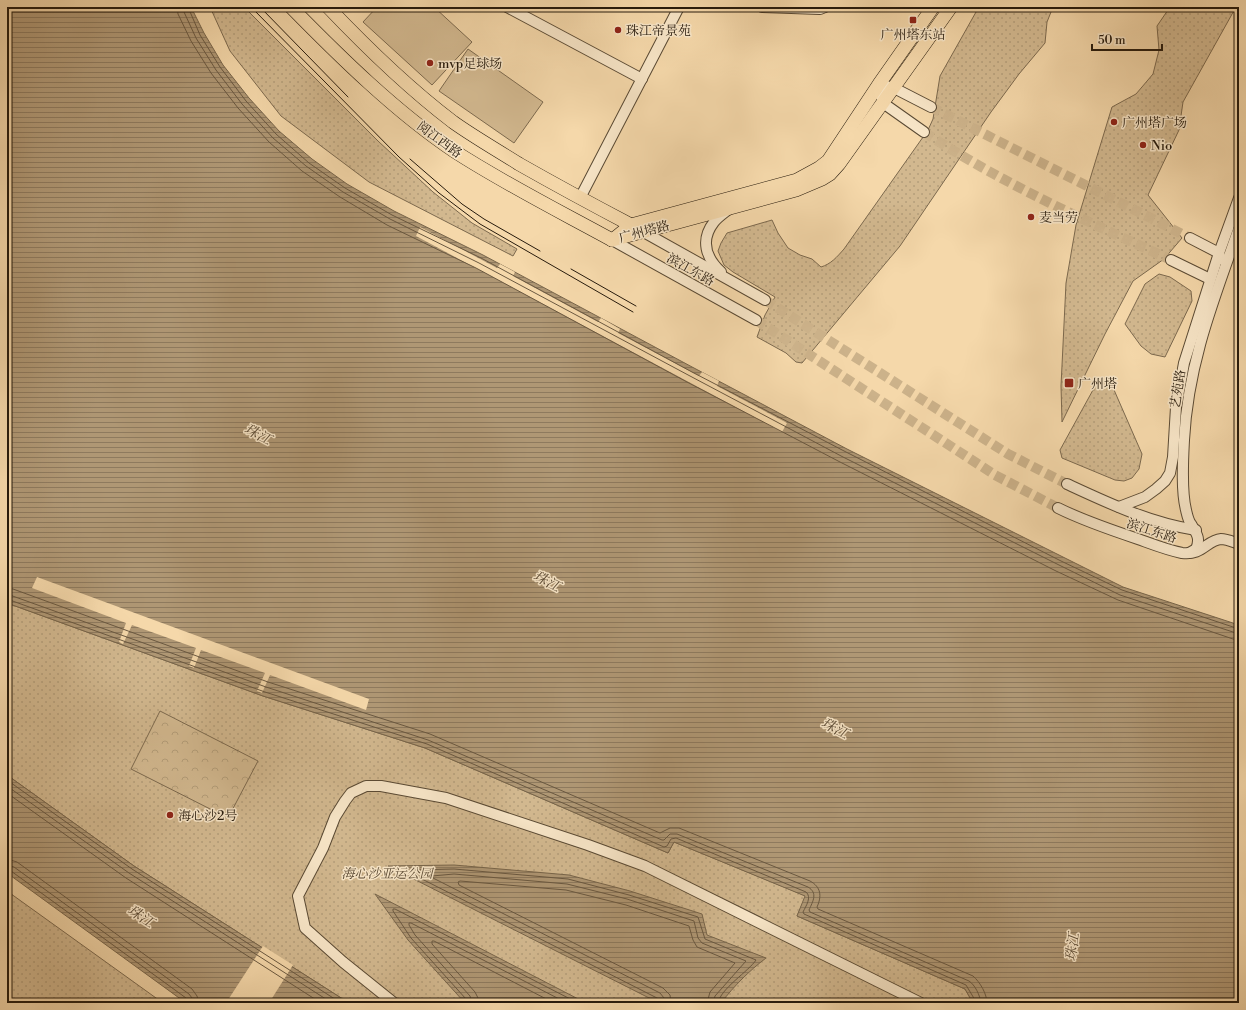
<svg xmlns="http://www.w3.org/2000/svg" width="1246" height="1010" font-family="'Libre Bodoni','Noto Serif SC',serif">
<defs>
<pattern id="grass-dots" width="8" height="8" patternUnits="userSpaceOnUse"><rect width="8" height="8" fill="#d2b88f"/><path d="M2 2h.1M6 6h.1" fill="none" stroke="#b49e7a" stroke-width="1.8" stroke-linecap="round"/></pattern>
<pattern id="forest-crowns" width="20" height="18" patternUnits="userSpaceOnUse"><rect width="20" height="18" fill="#d2b88f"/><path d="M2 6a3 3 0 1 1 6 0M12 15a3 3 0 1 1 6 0" fill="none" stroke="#b49e7a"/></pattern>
<pattern id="water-rules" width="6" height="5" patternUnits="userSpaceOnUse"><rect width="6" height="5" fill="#af9774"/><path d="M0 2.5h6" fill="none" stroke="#8e7a5e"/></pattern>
</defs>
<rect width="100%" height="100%" fill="#f5d8aa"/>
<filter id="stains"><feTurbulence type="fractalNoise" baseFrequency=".005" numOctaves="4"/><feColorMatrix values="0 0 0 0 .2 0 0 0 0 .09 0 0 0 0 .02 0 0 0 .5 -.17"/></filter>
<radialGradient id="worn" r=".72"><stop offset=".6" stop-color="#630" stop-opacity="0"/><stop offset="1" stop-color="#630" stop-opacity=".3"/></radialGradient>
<g fill="url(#grass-dots)" stroke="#7c694e">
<path d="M 210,7 L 244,7 L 378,141 L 433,192 L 472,223 L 517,249 L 513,256 L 369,182 L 281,116 L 230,51 Z"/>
<path d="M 982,7 L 1053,7 L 1047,22 L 1045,43 L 1019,74 L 991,112 L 900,246 L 802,363 L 796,362 L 786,353 L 757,337 L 765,315 L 775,297 L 733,272 L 724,265 L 718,251 L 721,243 L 727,233 L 772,220 L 778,233 L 788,248 L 800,255 L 812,259 L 821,267 C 831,264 837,257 844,249 L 928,130 L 933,119 L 940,76 L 976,12 Z"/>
<path d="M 1170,7 L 1236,7 L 1183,102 L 1179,130 L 1148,195 L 1182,238 L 1164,259 L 1133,281 L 1105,334 L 1062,422 L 1061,386 L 1066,283 L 1076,225 L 1112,107 L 1136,94 L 1153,74 L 1159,50 L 1157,26 Z"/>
<path d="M 1159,274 L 1170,277 L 1191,291 L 1192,301 L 1165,357 L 1151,354 L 1141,346 L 1125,324 L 1145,284 Z"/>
<path d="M 1099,379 L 1111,383 L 1142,454 L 1139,469 L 1132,478 L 1124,481 L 1115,480 L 1062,458 L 1060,450 Z"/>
<path d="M 7,603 L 263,696 L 425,748 L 668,853 L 674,842 L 806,896 L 797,916 L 965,989 L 973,1003 L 349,1003 L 134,866 L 7,775 Z"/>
<path d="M 7,891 L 163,1003 L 10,1003 L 7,1001 Z"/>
</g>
<path fill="url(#forest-crowns)" stroke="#7c694e" d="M 160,711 L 258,761 L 228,818 L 131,769 Z"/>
<g fill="#d2b88f" stroke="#7c694e">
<path d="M 377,7 L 434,7 L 472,42 L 432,85 L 363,22 Z"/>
<path d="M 468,49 L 543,102 L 514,143 L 439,91 Z"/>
</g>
<g fill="url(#water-rules)" stroke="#78654a">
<path d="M 7,7 L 191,7 L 204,33 L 223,65 L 249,98 L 279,131 L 312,159 L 347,184 L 394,211 L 483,255 L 694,368 L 847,449 L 1123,587 L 1239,625 L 1239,1003 L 973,1003 L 965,989 L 797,916 L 805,896 L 674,842 L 668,853 L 425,748 L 263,696 L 7,603 Z"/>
<path d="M 7,775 L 134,866 L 349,1003 L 186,1003 L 7,873 Z"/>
<path d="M 454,865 L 569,875 L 630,891 L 702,914 L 707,935 L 766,958 C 749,971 734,986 721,1003 L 659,1003 L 388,866 Z"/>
<path d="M 375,894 L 586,1003 L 465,1003 L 408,940 Z"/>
</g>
<g fill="#f5d8aa">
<path d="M 420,227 L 497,268 L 500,264 L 515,272 L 513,276 L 598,322 L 601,318 L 620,329 L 618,333 L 699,376 L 702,372 L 719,381 L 717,386 L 787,423 L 782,432 L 416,236 Z"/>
<path d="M 37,577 L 369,699 L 366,710 L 270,675 L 262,693 L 257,691 L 265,673 L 201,650 L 194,668 L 189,666 L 196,648 L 132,625 L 123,644 L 119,642 L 126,623 L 32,588 Z"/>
<path d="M 263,946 L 293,965 L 269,1003 L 226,1003 Z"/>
</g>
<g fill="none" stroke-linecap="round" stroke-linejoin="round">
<g stroke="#6a5840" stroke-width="1">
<path d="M 177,7 L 178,14 L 191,41 L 211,73 L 238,108 L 269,142 L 302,171 L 340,197 L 387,225 L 476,268 L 687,382 L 840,462 L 1056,571 L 1118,600 L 1233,639 L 1239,640"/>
<path d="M 183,7 L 184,12 L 196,38 L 216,70 L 242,104 L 273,138 L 306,166 L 343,192 L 390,219 L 479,263 L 690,376 L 843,457 L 1059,565 L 1120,595 L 1239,634"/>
<path d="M 188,7 L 200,35 L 220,67 L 246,101 L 276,134 L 309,163 L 345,188 L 392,215 L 481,258 L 692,372 L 846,452 L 1061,561 L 1122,590 L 1239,629"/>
<path d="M 7,588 L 13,589 L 268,682 L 430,734 L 660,833 L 670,828 L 679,828 L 810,881 C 821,887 822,896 817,907 L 818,909 L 973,976 C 980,982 987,994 987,1003"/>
<path d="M 7,594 L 266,687 L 428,740 L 662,840 L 664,840 L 670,834 L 677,834 L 808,887 C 818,893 813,901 809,910 L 810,912 L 969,981 C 975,985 980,995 981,1003"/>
<path d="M 7,599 L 265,692 L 427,744 L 664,847 L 667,846 L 671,839 L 676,838 L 806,892 C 812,897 806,906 803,912 L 804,914 L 966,985 L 975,1000 L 976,1003"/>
<path d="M 7,780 L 132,869 L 341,1003"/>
<path d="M 7,786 L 129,873 L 332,1003"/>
<path d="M 7,793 L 126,878 L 321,1003"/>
<path d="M 7,859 L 17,862 L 192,989 L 197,996 L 199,1003"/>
<path d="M 7,865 L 14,867 L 189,994 L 192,998 L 193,1003"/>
<path d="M 7,870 L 11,871 L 186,998 L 188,1003"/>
<path d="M 467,1003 L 466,999 L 411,938 L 393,911 L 393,909 L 395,909 L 578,1003"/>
<path d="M 472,1003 L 470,996 L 415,935 L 409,925 L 409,923 L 411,923 L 567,1003"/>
<path d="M 478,1003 L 478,998 L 475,992 L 432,944 L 432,941 L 434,941 L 554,1003"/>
<path d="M 660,1003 L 660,1000 L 657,998 L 412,874 L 412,871 L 413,870 L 454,869 L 568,879 L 629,895 L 698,917 L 705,939 L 756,960 C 749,971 720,989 718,1003"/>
<path d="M 665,1003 L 664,998 L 660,993 L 433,878 L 432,876 L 454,874 L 567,884 L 627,899 L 694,921 L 698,938 L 702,943 L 746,961 L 715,996 L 713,1003"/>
<path d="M 671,1003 L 670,995 L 663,988 L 459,885 L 458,882 L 460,881 L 566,890 L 626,905 L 689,926 L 693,940 L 697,947 L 735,963 L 710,992 L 707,1003"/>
</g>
<g stroke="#ccb28a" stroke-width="10" stroke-dasharray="10 5" stroke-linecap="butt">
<path d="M 931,107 L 1190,238"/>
<path d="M 924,132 C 1001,183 1087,221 1171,260"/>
<path d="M 765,300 L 1008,454 L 1067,484"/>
<path d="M 756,320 L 995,475 L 1058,508"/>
</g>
<defs>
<g id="minor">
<path d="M 507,7 L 642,79"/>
<path d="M 762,7 L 820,9 L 825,7"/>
<path d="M 924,132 L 883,103 L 879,84 L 894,88 L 931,107"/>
<path d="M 580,198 L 679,7"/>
<path d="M 640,230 L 765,300"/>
<path d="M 1190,238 L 1219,253 L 1221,259"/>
<path d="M 612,240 L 756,320"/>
<path d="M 1171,260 L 1210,279"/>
<path d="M 721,272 C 706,258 700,240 714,222 C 718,217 724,213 729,209"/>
<path d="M 1067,484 C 1108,503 1150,523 1196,530"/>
<path d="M 1119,507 L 1145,497 L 1156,489 L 1165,481 L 1170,473 L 1173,457 L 1176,407 L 1184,363 L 1219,253 L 1239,198"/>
<path d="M 1058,508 C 1084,521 1111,530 1138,539 C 1152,544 1167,550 1182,553 C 1202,556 1207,540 1221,539 C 1227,539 1233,542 1239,544"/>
<path d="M 1189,553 L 1196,549 C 1201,538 1196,533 1191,524 C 1188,520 1187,514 1186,510 C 1181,490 1183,460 1184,440 C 1188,363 1214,299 1239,228"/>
<path d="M 394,1003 L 343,962 L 305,928 L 298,896 L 323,848 L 335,817 L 345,801 L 351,793 L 366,786 L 381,786 L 446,798 L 588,845 L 645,866 L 921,1003"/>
</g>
<g id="major">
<path d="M 291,7 C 340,57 396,112 454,151 C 505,184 559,211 612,240"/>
<path d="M 328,7 C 367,48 407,87 453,122 C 474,137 497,150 519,164 C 556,185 593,205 631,225"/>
<path d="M 615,238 L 631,225 L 797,180 L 819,168 L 828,161 L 879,84 L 933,7"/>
<path d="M 612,240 L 796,190 L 822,179 L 830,174 L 839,164 L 951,7"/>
</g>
</defs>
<use href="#minor" stroke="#5a4a34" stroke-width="12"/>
<use href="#major" stroke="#261a0c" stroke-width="14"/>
<use href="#minor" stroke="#f8e6c8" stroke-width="10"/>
<use href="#major" stroke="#f5d8aa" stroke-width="13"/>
<g stroke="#261a0c" stroke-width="1">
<path d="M 251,7 L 399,157 L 439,193 L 480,224 L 633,312"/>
<path d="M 260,7 L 348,97"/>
<path d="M 410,159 L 462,204 L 484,219 L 540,251"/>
<path d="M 571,269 L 636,306"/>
</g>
</g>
<g fill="#8f2418" stroke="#f8e6c8" stroke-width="1.5">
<rect x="909" y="16" width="8" height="8" rx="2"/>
<circle cx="618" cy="30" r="4"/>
<circle cx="430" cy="63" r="4"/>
<circle cx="1114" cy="122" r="4"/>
<circle cx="1143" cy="145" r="4"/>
<circle cx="1031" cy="217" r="4"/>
<rect x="1064" y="378" width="10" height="10" rx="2"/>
<circle cx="170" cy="815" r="4"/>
</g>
<g text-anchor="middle" stroke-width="3" stroke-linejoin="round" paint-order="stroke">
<g font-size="13" fill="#261a0c" stroke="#f8e6c8" text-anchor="start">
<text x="626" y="35">珠江帝景苑</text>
<text x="913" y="39" text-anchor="middle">广州塔东站</text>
<text x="438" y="68">mvp足球场</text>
<text x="1122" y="127">广州塔广场</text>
<text x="1151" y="150">Nio</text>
<text x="1039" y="222">麦当劳</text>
<text x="1078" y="388">广州塔</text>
<text x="178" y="820">海心沙2号</text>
</g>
<g font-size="13" fill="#261a0c" stroke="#f8e6c8">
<text transform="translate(440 139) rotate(36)" y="5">阅江西路</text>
<text transform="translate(644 231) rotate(-15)" y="5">广州塔路</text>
<text transform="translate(691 269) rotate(29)" y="5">滨江东路</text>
<text transform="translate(1177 389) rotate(-81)" y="5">艺苑路</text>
<text transform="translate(1152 530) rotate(18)" y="5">滨江东路</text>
</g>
<g font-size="13" font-style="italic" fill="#5a4933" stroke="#f8e6c8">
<text x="387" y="878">海心沙亚运公园</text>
</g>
<g font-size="14" font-style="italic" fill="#5d4c36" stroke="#f8e6c8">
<text transform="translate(258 434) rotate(27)" y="5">珠江</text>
<text transform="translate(547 581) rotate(27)" y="5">珠江</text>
<text transform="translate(835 728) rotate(27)" y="5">珠江</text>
<text transform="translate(141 916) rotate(33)" y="5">珠江</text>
<text transform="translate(1072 947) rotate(-83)" y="5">珠江</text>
</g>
</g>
<rect width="1246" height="1010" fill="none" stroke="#f5d8aa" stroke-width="24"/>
<rect x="8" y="8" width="1230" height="994" fill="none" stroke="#261a0c" stroke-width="2"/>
<rect x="12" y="12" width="1222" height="986" fill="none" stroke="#261a0c"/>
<path d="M1092 44v6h70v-6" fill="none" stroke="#261a0c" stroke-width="2"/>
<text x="1098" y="44" font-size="12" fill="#261a0c" stroke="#f8e6c8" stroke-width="3" paint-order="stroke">50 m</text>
<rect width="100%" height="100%" filter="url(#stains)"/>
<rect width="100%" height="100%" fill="url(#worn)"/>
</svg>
